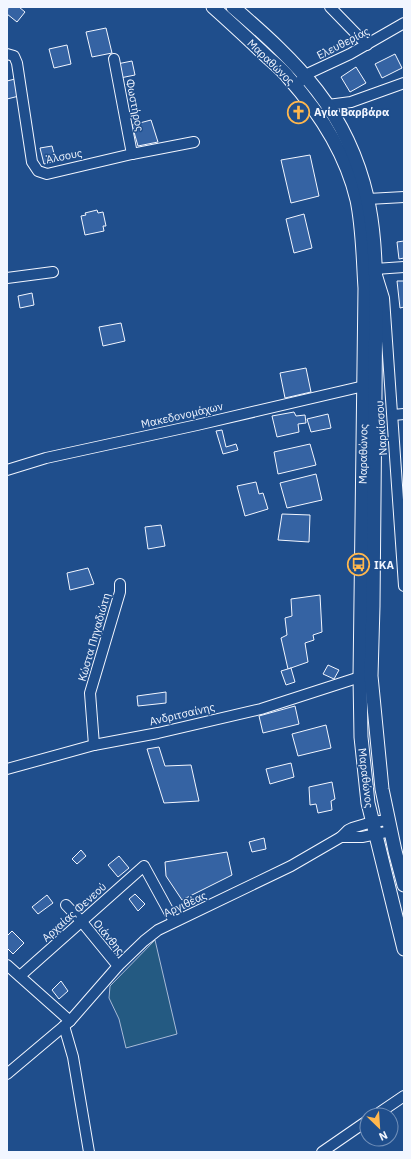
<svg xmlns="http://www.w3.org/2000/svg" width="411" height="1159" font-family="'IBM Plex Sans',sans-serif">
<rect width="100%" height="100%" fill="#1f4e8c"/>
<path fill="#245a82" stroke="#a8bbd7" d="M 155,940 L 177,1034 L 126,1048 L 119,1019 L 109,998 L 110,986 Z"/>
<g fill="#3563a3" stroke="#f2f6ff">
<path d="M 8,7 L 19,7 L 25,12 L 17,22 L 7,14 Z"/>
<path d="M 106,28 L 112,53 L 92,57 L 86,32 Z"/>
<path d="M 67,45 L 71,64 L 54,68 L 49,49 Z"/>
<path d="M 395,54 L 402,68 L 382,78 L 375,64 Z"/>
<path d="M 132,61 L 135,75 L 120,78 L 117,64 Z"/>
<path d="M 356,67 L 366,83 L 350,92 L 341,77 Z"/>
<path d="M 15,79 L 19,96 L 7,99 L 7,81 Z"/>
<path d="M 299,102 L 309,114 L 300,122 L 290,110 Z"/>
<path d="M 151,120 L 158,142 L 138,146 L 132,125 Z"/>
<path d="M 52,146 L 56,161 L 44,164 L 40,148 Z"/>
<path d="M 310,155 L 319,196 L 291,203 L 281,160 Z"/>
<path d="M 97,210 L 98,213 L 103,212 L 106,226 L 103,226 L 104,231 L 85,235 L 81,216 L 86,215 L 85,213 Z"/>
<path d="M 304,214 L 312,248 L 294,253 L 286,219 Z"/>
<path d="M 404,241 L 404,258 L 399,259 L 397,242 Z"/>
<path d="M 397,281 L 404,281 L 404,307 L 400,308 Z"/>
<path d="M 32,293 L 34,305 L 20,308 L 18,296 Z"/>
<path d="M 121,323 L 125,341 L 103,346 L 99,327 Z"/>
<path d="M 306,368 L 311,392 L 285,398 L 280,373 Z"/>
<path d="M 294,412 L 296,416 L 305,415 L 306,423 L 298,424 L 299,432 L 277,437 L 272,416 Z"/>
<path d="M 328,414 L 331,428 L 311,432 L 307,419 Z"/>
<path d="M 222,430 L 226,447 L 236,444 L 238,450 L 223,454 L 216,431 Z"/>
<path d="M 310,444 L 316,465 L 278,474 L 274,452 Z"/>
<path d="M 316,474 L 322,500 L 287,508 L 280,483 Z"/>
<path d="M 256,482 L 259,494 L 263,493 L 268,509 L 245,516 L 237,486 Z"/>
<path d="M 282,514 L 310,515 L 309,542 L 278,540 Z"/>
<path d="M 161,525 L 165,546 L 148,549 L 145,527 Z"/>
<path d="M 88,568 L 94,584 L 70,590 L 67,573 Z"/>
<path d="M 320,595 L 322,632 L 313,635 L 314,640 L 305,643 L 308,662 L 288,669 L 281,638 L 287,635 L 285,618 L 292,616 L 291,599 Z"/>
<path d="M 328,665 L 339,670 L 334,679 L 323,674 Z"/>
<path d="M 291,668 L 295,682 L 286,685 L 281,671 Z"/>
<path d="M 166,692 L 166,703 L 138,706 L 137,696 Z"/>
<path d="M 295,706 L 299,724 L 263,733 L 259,716 Z"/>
<path d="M 326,725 L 331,748 L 298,756 L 292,734 Z"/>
<path d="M 159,747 L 165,766 L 191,765 L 199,801 L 164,803 L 147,749 Z"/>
<path d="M 291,763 L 294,777 L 270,784 L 266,769 Z"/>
<path d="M 332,782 L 335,799 L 331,801 L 332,810 L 318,813 L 316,804 L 310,805 L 309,787 Z"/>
<path d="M 264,838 L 266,849 L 252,852 L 249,842 Z"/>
<path d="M 81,850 L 86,856 L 77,864 L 72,859 Z"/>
<path d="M 227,852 L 232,875 L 182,900 L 166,876 L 165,862 Z"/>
<path d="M 119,856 L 129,868 L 118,877 L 108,865 Z"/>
<path d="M 135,894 L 145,904 L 138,911 L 129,899 Z"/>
<path d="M 47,895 L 53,903 L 38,914 L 32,907 Z"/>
<path d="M 12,931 L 24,943 L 13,954 L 7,948 L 7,936 Z"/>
<path d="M 61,981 L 68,991 L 59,999 L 52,990 Z"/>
</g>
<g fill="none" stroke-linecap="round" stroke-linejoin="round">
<defs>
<g id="minor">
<path d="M 330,7 L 367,45"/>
<path d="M 7,54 L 14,56 L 17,63 L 32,162 L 38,171 L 47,174 L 132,154 L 194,142"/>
<path d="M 114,59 L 132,154"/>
<path d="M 300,82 L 305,75 L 350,54 L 404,23"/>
<path d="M 328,105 L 351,102 L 404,83"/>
<path d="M 368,199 L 404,197"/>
<path d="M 404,267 L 375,269 L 384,298 L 404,586"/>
<path d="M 7,278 L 53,272"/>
<path d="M 393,415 L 404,414"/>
<path d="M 7,470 L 46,458 L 197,425 L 364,386"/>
<path d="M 94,745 L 90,693 L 120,592 L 120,584"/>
<path d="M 7,769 L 94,745 L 158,733 L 261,709 L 360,677"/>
<path d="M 341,837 L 362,837 L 391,831"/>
<path d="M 66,905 L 82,922 L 118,966"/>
<path d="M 7,965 L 70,1021"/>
<path d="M 20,976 L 144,866 L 174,921"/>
<path d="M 64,1026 L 73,1057 L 89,1152"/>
<path d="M 7,1074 L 70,1021 L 118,966 L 144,941 L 158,930 L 291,866 L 341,837 L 348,830 L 352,828 L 372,822 L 388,820"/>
<path d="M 376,1115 L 404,1096"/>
<path d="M 322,1152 L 367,1121"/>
</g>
<g id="major">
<path d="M 213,7 C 230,22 246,37 262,52 C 271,61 281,68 288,77 C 320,113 346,153 357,200 C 363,229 363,259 365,288 L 360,677 L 361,737 L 368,803 L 404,949"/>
<path d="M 233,7 C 298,63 347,110 367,197 C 374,227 375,258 376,288 L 373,606 L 371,676 L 382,789 L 395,851 L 404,885"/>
</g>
</defs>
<use href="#minor" stroke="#f2f6ff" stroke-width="12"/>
<use href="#major" stroke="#f2f6ff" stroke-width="15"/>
<use href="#minor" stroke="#1f4e8c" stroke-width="10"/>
<use href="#major" stroke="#1f4e8c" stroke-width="13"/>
</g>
<defs>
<symbol id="church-ring" viewBox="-11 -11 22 22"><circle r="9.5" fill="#1f4e8c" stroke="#ffb74d" stroke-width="1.5"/><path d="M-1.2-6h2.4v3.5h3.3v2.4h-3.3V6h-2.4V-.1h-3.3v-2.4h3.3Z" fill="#ffb74d"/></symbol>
<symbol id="bus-ring" viewBox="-11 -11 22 22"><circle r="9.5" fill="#1f4e8c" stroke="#ffb74d" stroke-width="1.5"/><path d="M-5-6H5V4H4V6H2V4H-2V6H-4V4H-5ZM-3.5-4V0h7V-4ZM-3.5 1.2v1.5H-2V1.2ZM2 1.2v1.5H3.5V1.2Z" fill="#ffb74d"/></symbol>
</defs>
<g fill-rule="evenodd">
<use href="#church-ring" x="286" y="100" width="25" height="25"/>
<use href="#bus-ring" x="346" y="552" width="25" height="25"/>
</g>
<g text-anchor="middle" stroke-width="3" stroke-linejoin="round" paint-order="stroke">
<g font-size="11" fill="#f2f6ff" stroke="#1f4e8c">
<text transform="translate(343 43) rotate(-27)" y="4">Ελευθερίας</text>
<text transform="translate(271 62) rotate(44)" y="4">Μαραθώνος</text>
<text transform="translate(135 105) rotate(79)" y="4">Φωστήρος</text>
<text transform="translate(64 156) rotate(-11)" y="4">Άλσους</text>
<text transform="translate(182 415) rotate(-13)" y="4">Μακεδονομάχων</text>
<text transform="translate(381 428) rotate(-94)" y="4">Ναρκίσσου</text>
<text transform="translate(363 454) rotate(-89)" y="4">Μαραθώνος</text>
<text transform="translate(94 637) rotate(-74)" y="4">Κώστα Πηγαδιώτη</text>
<text transform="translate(182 714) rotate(-13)" y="4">Ανδριτσαίνης</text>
<text transform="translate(366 778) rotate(83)" y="4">Μαραθώνος</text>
<text transform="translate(185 904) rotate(-25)" y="4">Αργιθέας</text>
<text transform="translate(74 912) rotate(-42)" y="4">Αρχαίας Φενεού</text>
<text transform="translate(109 937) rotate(51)" y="4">Οιάνθης</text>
</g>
<g font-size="11" font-weight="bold" fill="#f2f6ff" stroke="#1f4e8c" text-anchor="start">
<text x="314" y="116">Αγία Βαρβάρα</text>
<text x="374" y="569">ΙΚΑ</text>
</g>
</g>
<rect width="411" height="1159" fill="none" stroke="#f2f6ff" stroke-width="16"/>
<g transform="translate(379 1127) rotate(155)"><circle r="19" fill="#1f4e8c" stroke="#7391ba"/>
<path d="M0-3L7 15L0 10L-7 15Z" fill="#ffb74d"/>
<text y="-6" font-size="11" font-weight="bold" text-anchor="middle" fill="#f2f6ff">N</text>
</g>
</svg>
